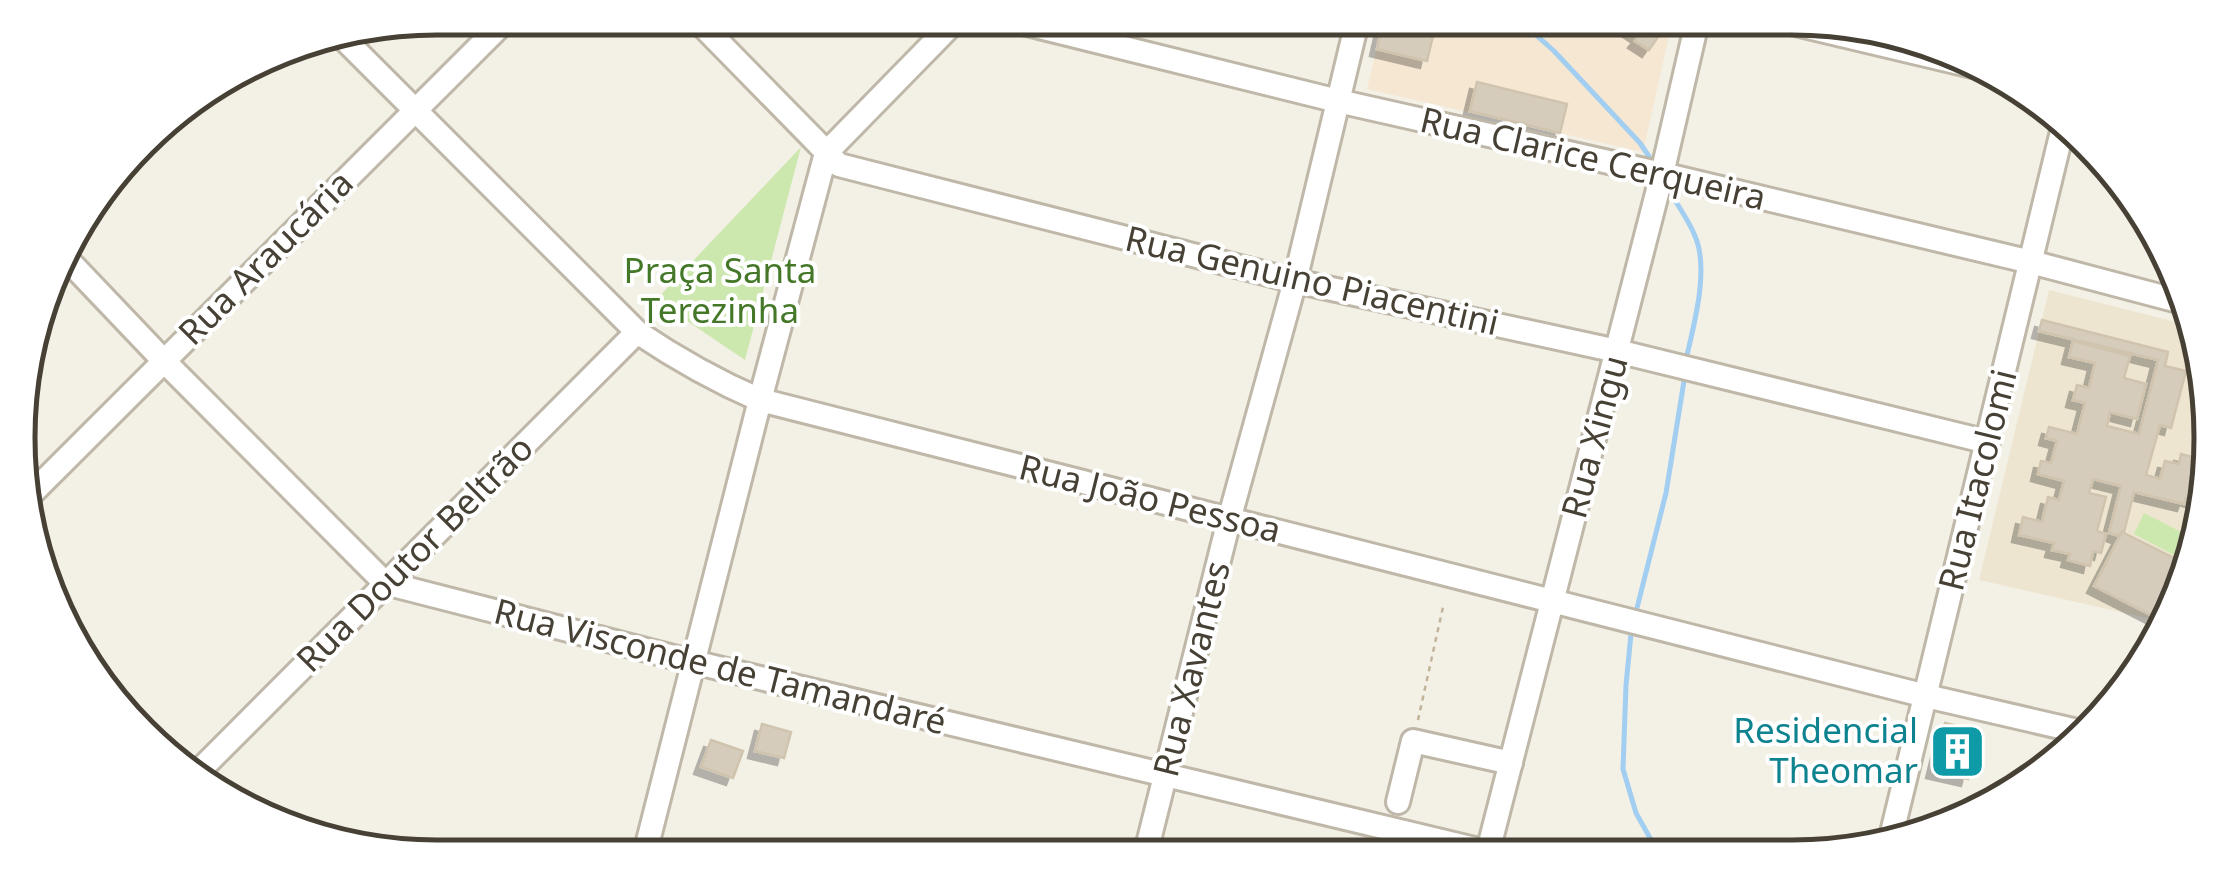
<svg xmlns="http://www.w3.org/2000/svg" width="2229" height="875" font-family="'Noto Sans',sans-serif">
<defs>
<filter id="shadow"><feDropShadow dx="-7" dy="7" stdDeviation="0" flood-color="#0004"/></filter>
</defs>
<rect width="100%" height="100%" fill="#f3f0e6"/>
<path fill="#f5e7d1" d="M 1384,18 L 1673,18 L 1643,152 L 1367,89 Z"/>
<path fill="#ede5d0" d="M 2049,290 L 2188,325 L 2211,409 L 2189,572 L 2165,622 L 1979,580 Z"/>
<g fill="#cce8ae">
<path d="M 801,147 L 745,360 L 656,300 Z"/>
<path d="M 2144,513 L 2185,534 L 2174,555 L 2134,534 Z"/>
</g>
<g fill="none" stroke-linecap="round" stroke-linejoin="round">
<g stroke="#a2cef1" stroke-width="5">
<path d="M 1517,18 L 1554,51 L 1640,143 L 1652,161"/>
<path d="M 1671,194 C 1679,207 1689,221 1695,236 C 1709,268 1695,321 1687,355"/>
<path d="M 1637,608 L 1666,493 L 1684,381"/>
<path d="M 1631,634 L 1626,685 L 1623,769 L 1636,813 L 1659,854"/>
</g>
</g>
<g fill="#d5ccbb" stroke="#d0c4af" stroke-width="2.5" filter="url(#shadow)">
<path d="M 1384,18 L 1437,19 L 1427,61 L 1377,49 Z"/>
<path d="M 1612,18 L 1671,18 L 1649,50 L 1635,41 L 1639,36 Z"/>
<path d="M 1477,82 L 1567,104 L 1560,133 L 1470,111 Z"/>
<path d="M 2042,320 L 2168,352 L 2165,366 L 2186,371 L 2171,428 L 2160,425 L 2146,475 L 2160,479 L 2165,461 L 2179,464 L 2181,454 L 2204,460 L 2200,488 L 2196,487 L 2192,500 L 2186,498 L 2184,504 L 2134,492 L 2124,532 L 2122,532 L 2119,536 L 2109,533 L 2121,486 L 2093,479 L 2089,493 L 2106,497 L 2097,531 L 2106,534 L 2101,553 L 2093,551 L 2090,566 L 2068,560 L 2070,554 L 2052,550 L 2054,543 L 2019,535 L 2023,517 L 2042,522 L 2048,497 L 2059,500 L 2064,481 L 2038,474 L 2041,461 L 2051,463 L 2057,441 L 2046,438 L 2049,427 L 2077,434 L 2085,403 L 2073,400 L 2077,385 L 2089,388 L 2095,363 L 2069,357 L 2073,341 L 2130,356 L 2124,378 L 2146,384 L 2137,419 L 2110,412 L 2107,426 L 2139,434 L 2158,360 L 2039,331 Z"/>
<path d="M 2122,532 L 2190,566 L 2163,621 L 2094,586 Z"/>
<path d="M 1945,723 L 1980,731 L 1968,779 L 1933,771 Z"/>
<path d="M 762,724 L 791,732 L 784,758 L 755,751 Z"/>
<path d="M 711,740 L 743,751 L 733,778 L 701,767 Z"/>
</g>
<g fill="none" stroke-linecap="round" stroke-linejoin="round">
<defs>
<g id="minor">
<path d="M 695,18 L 839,165 L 1295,281 L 1617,351 L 1988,442"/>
<path d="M 1003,18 L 1338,101 L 1662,174 L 2031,262 L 2182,302"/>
<path d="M 1770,18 L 1972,66"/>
<path d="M 339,34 L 637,332 C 677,359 716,381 760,400 L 1926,696 L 2086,733"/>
<path d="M 64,256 L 163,360 L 385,583 L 693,662 L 1500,855"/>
<path d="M 25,500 L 508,18"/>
<path d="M 193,777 L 637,332"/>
<path d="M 1398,802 L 1413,741 L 1511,763"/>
<path d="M 1890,841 L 2065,119"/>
<path d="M 1487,855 L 1662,174 L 1698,18"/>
<path d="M 1145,856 L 1229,520 L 1295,281 L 1358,18"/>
<path d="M 644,857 L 760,400 L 826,153 L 958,18"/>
</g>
</defs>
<use href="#minor" stroke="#bfb8a9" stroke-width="28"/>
<path stroke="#c1b49a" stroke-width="2.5" stroke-dasharray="5 5" stroke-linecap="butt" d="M 1418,720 L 1443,607"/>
<use href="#minor" stroke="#fff" stroke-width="22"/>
</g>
<defs>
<symbol id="building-square" viewBox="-11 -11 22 22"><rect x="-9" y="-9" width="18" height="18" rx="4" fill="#0f9aa8" stroke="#fff"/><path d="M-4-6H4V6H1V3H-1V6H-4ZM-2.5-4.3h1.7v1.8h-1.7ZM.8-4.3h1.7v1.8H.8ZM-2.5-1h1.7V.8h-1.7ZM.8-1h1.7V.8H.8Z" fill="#fff"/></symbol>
</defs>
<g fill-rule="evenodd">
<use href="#building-square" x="1926" y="720" width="63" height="63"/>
</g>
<g text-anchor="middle" stroke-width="8" stroke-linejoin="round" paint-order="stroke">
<g font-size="35" fill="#464035" stroke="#fff">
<text transform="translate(1593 159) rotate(13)" y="12">Rua Clarice Cerqueira</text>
<text transform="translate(266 258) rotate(-45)" y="12">Rua Araucária</text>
<text transform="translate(1312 281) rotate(13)" y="12">Rua Genuino Piacentini</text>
<text transform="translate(1595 437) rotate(-75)" y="12">Rua Xingu</text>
<text transform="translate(1978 480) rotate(-76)" y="12">Rua Itacolomi</text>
<text transform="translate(1150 499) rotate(14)" y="12">Rua João Pessoa</text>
<text transform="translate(415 554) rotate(-45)" y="12">Rua Doutor Beltrão</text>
<text transform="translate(720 667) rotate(14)" y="12">Rua Visconde de Tamandaré</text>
<text transform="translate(1192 669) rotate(-76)" y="12">Rua Xavantes</text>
</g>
<g font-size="35" fill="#447828" stroke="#fff">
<text x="720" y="283">Praça Santa<tspan x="720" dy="40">Terezinha</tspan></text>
</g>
<g font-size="35" fill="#0d838f" stroke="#fff" text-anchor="end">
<text x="1918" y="743">Residencial<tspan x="1918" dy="40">Theomar</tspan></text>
</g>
</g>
<path d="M0 0H2229V875H0ZM437 35H1792A402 402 0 0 1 2194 437V438A402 402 0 0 1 1792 840H437A402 402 0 0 1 35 438V437A402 402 0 0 1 437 35Z" fill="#fff" fill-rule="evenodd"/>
<path fill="none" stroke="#464035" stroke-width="5" d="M437 35H1792A402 402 0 0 1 2194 437V438A402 402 0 0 1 1792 840H437A402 402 0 0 1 35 438V437A402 402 0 0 1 437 35Z"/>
</svg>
